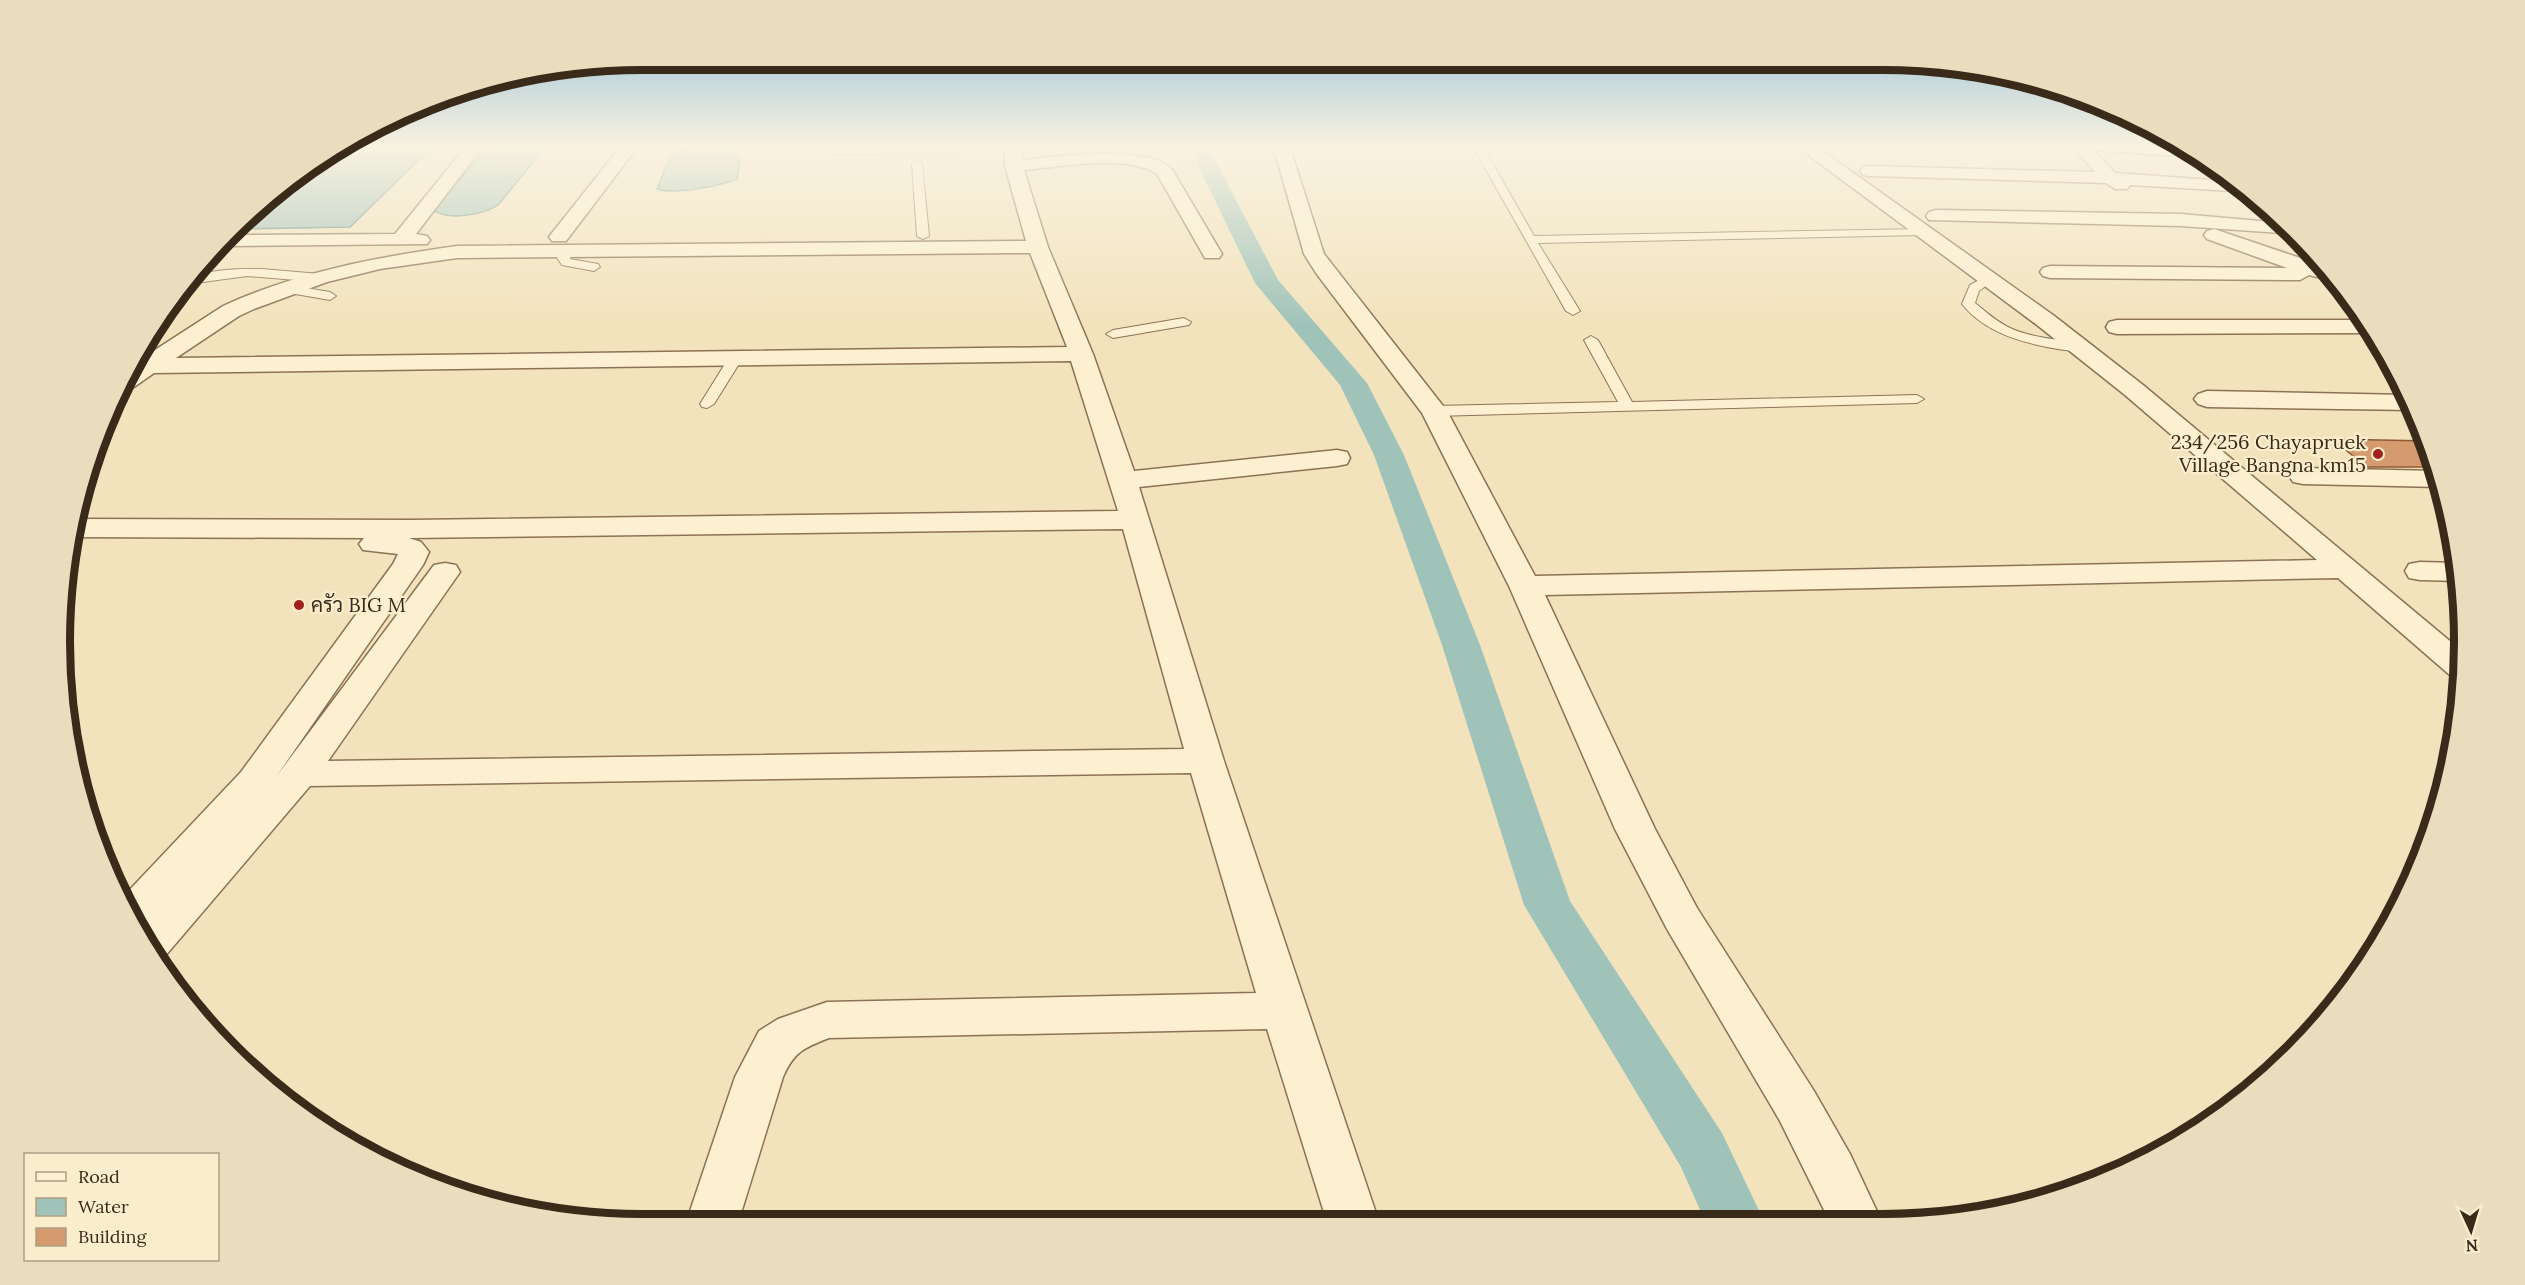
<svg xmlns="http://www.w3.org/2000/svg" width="2525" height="1285" font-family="Lora,Sarabun,serif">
<rect width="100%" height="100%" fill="#f2e3bc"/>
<g fill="#a0c3b9" stroke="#679188" stroke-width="1.5">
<path d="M 354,145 L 434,145 L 350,227 L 242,229 L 288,181 Z"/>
<path d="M 490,145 L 547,145 L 498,205 C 483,215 448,221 433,210 Z"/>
<path d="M 731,146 L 737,147 L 740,161 L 737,179 C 719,186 675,195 657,189 L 672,152 Z"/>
</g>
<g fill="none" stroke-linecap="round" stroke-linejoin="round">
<path fill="#a0c3b9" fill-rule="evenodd" d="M 1188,145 L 1207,145 L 1278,280 L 1367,383 L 1404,455 L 1480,645 L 1570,901 L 1722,1133 L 1764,1221 L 1705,1221 L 1681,1167 L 1524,905 L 1442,645 L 1374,455 L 1340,385 L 1255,283 Z"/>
</g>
<path fill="#d59a6e" stroke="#8d5b37" stroke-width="1.5" d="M 2332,439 L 2428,441 L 2437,467 L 2367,467 Z"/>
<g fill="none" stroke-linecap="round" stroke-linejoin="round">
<defs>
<g id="lane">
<path d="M 957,145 L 967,145 L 965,150 L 950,153 L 834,154 L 829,151 L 834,148 Z"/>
<path d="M 1472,145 L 1482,145 L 1534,236 L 1924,229 L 1930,232 L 1924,235 L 1538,243 L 1580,311 L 1573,315 L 1566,311 Z"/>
<path d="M 917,161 L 922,164 L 929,236 L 923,239 L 917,236 L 912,164 Z"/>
<path d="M 566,246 L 572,250 L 570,259 L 598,264 L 600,267 L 594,271 L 562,265 L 557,258 L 562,247 Z"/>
<path d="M 262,269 L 320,274 L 326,278 L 320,282 L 247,276 L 203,282 L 197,278 C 209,268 245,269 262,269 Z"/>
<path d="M 1989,275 L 1995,279 L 1979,291 L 1975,303 C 1986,312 1997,322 2010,328 C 2034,339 2061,339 2086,345 L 2088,348 L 2086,351 C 2077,353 2067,350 2058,349 C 2023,343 1985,333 1962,304 L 1970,285 Z"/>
<path d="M 288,285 L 330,292 L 336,296 L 330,300 L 284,292 L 282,289 Z"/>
<path d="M 1184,318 L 1191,322 L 1189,325 L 1113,338 L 1106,334 L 1113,330 Z"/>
<path d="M 1591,336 L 1598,340 L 1632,402 L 1917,395 L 1924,399 L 1917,403 L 1434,416 L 1426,411 L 1434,406 L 1618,402 L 1584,340 Z"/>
<path d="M 735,355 L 742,359 L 714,404 L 707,408 L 702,407 L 700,404 L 728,359 Z"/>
</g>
<g id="street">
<path d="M 467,145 L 484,145 L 416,234 L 427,236 L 430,240 L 427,244 L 227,246 L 237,235 L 395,234 Z"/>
<path d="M 622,145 L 639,145 L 566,241 L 552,241 L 549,237 L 552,233 Z"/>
<path d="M 1005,145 L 1021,145 L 1022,160 C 1054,157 1153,143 1173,171 L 1222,254 L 1219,258 L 1205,258 L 1157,174 C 1128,154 1059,167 1024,170 L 1048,247 L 1093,354 L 1134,471 L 1337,450 L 1347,452 L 1350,458 L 1347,464 L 1337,466 L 1139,487 L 1224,761 L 1379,1222 L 1327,1222 L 1267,1029 L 829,1038 C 803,1048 794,1052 783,1077 L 738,1223 L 686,1223 L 735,1077 L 759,1031 L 778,1019 L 827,1002 L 1256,993 L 1191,773 L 310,786 L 166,955 L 160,956 L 120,900 L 241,772 L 393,564 L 398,554 L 363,550 L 359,544 L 364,538 L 71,537 L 74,519 L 410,520 L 1118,511 L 1071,361 L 154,373 L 134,387 L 121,388 L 138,361 L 223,306 C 297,272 377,257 457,246 L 1026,241 L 1005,166 ZM 1030,253 L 1067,347 L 176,358 L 239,316 L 254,309 L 327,282 L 380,269 L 457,258 ZM 1123,529 L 1184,749 L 328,761 L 460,572 L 456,565 L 445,563 L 434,565 L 276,777 L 423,565 L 429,552 L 421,542 L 409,538 Z"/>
<path d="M 1273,145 L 1289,145 L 1324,254 L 1447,411 L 1535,576 L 2317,560 L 2125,395 L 2037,325 L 1795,145 L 1814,145 L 2053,315 L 2143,385 L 2463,652 L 2464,679 L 2451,676 L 2338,578 L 1545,595 L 1655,829 L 1697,908 L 1814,1091 L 1850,1154 L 1881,1220 L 1829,1220 L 1780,1121 L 1667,929 L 1615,829 L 1509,586 L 1422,413 L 1316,273 L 1304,254 Z"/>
<path d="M 2071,145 L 2182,146 L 2197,155 L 2191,157 L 2093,150 L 2115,173 L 2239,182 L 2250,192 L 2130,185 L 2127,189 L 2115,189 L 2106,183 L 1869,176 L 1863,175 L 1860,171 L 1863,167 L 1869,166 L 2095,172 Z"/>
<path d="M 1936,210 L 2181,214 L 2282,223 L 2294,234 L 2181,226 L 1929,220 L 1926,216 L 1929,212 Z"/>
<path d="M 2214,229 L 2327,267 L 2338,282 L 2309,275 L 2300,280 L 2050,278 L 2043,276 L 2040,272 L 2043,268 L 2050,266 L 2287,268 L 2207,239 L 2204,235 L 2207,231 Z"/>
<path d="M 2117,320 L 2365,320 L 2374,333 L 2117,334 L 2109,332 L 2106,327 L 2109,322 Z"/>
<path d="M 2207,391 L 2407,395 L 2413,410 L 2207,407 L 2198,404 L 2194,399 L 2198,394 Z"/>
<path d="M 2303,468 L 2438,471 L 2441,487 L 2303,484 L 2293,482 L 2289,476 L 2293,470 Z"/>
<path d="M 2420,562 L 2459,563 L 2460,581 L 2420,580 L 2409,578 L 2405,571 L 2409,564 Z"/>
</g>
</defs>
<use href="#lane" stroke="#8c7254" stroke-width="2"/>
<use href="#street" stroke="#8c7254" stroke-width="3"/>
<use href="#lane" fill="#fcf0d0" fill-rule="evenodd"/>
<use href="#street" fill="#fcf0d0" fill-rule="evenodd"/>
</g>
<linearGradient id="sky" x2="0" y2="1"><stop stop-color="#8bbad5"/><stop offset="0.45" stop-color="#f9f2e1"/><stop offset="1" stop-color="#f9f2e1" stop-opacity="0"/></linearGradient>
<rect width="2525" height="325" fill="url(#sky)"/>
<g fill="#a11f1d" stroke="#f9edcc" stroke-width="2">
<circle cx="2378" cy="454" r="6"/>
<circle cx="299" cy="605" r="6"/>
</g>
<g text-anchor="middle" stroke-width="4.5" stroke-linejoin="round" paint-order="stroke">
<g font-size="20" fill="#392a1a" stroke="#f9edcc" text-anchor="end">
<text x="2366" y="449">234/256 Chayapruek<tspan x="2366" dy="23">Village Bangna km15</tspan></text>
<text x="311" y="612" text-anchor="start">ครัว BIG M</text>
</g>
</g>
<path d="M0 0H2525V1285H0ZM642 70H1882A572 572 0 0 1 2454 642V642A572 572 0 0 1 1882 1214H642A572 572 0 0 1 70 642V642A572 572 0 0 1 642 70Z" fill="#eaddbe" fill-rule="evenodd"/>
<path fill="none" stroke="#392a1a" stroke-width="8" d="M642 70H1882A572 572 0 0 1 2454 642V642A572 572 0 0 1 1882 1214H642A572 572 0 0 1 70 642V642A572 572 0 0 1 642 70Z"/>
<rect x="24" y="1153" width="195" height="108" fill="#f9edcc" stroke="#ac9f85" stroke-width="1.5"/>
<rect x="36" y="1172" width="30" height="9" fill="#fcf0d0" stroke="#ac9f85" stroke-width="1.5"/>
<text x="78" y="1183" font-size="18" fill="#392a1a">Road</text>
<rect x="36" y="1198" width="30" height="18" fill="#a0c3b9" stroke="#ac9f85" stroke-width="1.5"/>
<text x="78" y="1213" font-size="18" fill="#392a1a">Water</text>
<rect x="36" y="1228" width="30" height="18" fill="#d59a6e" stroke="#ac9f85" stroke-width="1.5"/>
<text x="78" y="1243" font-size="18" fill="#392a1a">Building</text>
<g transform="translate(2471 1231) rotate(176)" stroke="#f9edcc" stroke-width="4.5" paint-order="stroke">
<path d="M0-4.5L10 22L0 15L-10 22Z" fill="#392a1a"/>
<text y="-9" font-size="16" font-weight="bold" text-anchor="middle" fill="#392a1a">N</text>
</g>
</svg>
